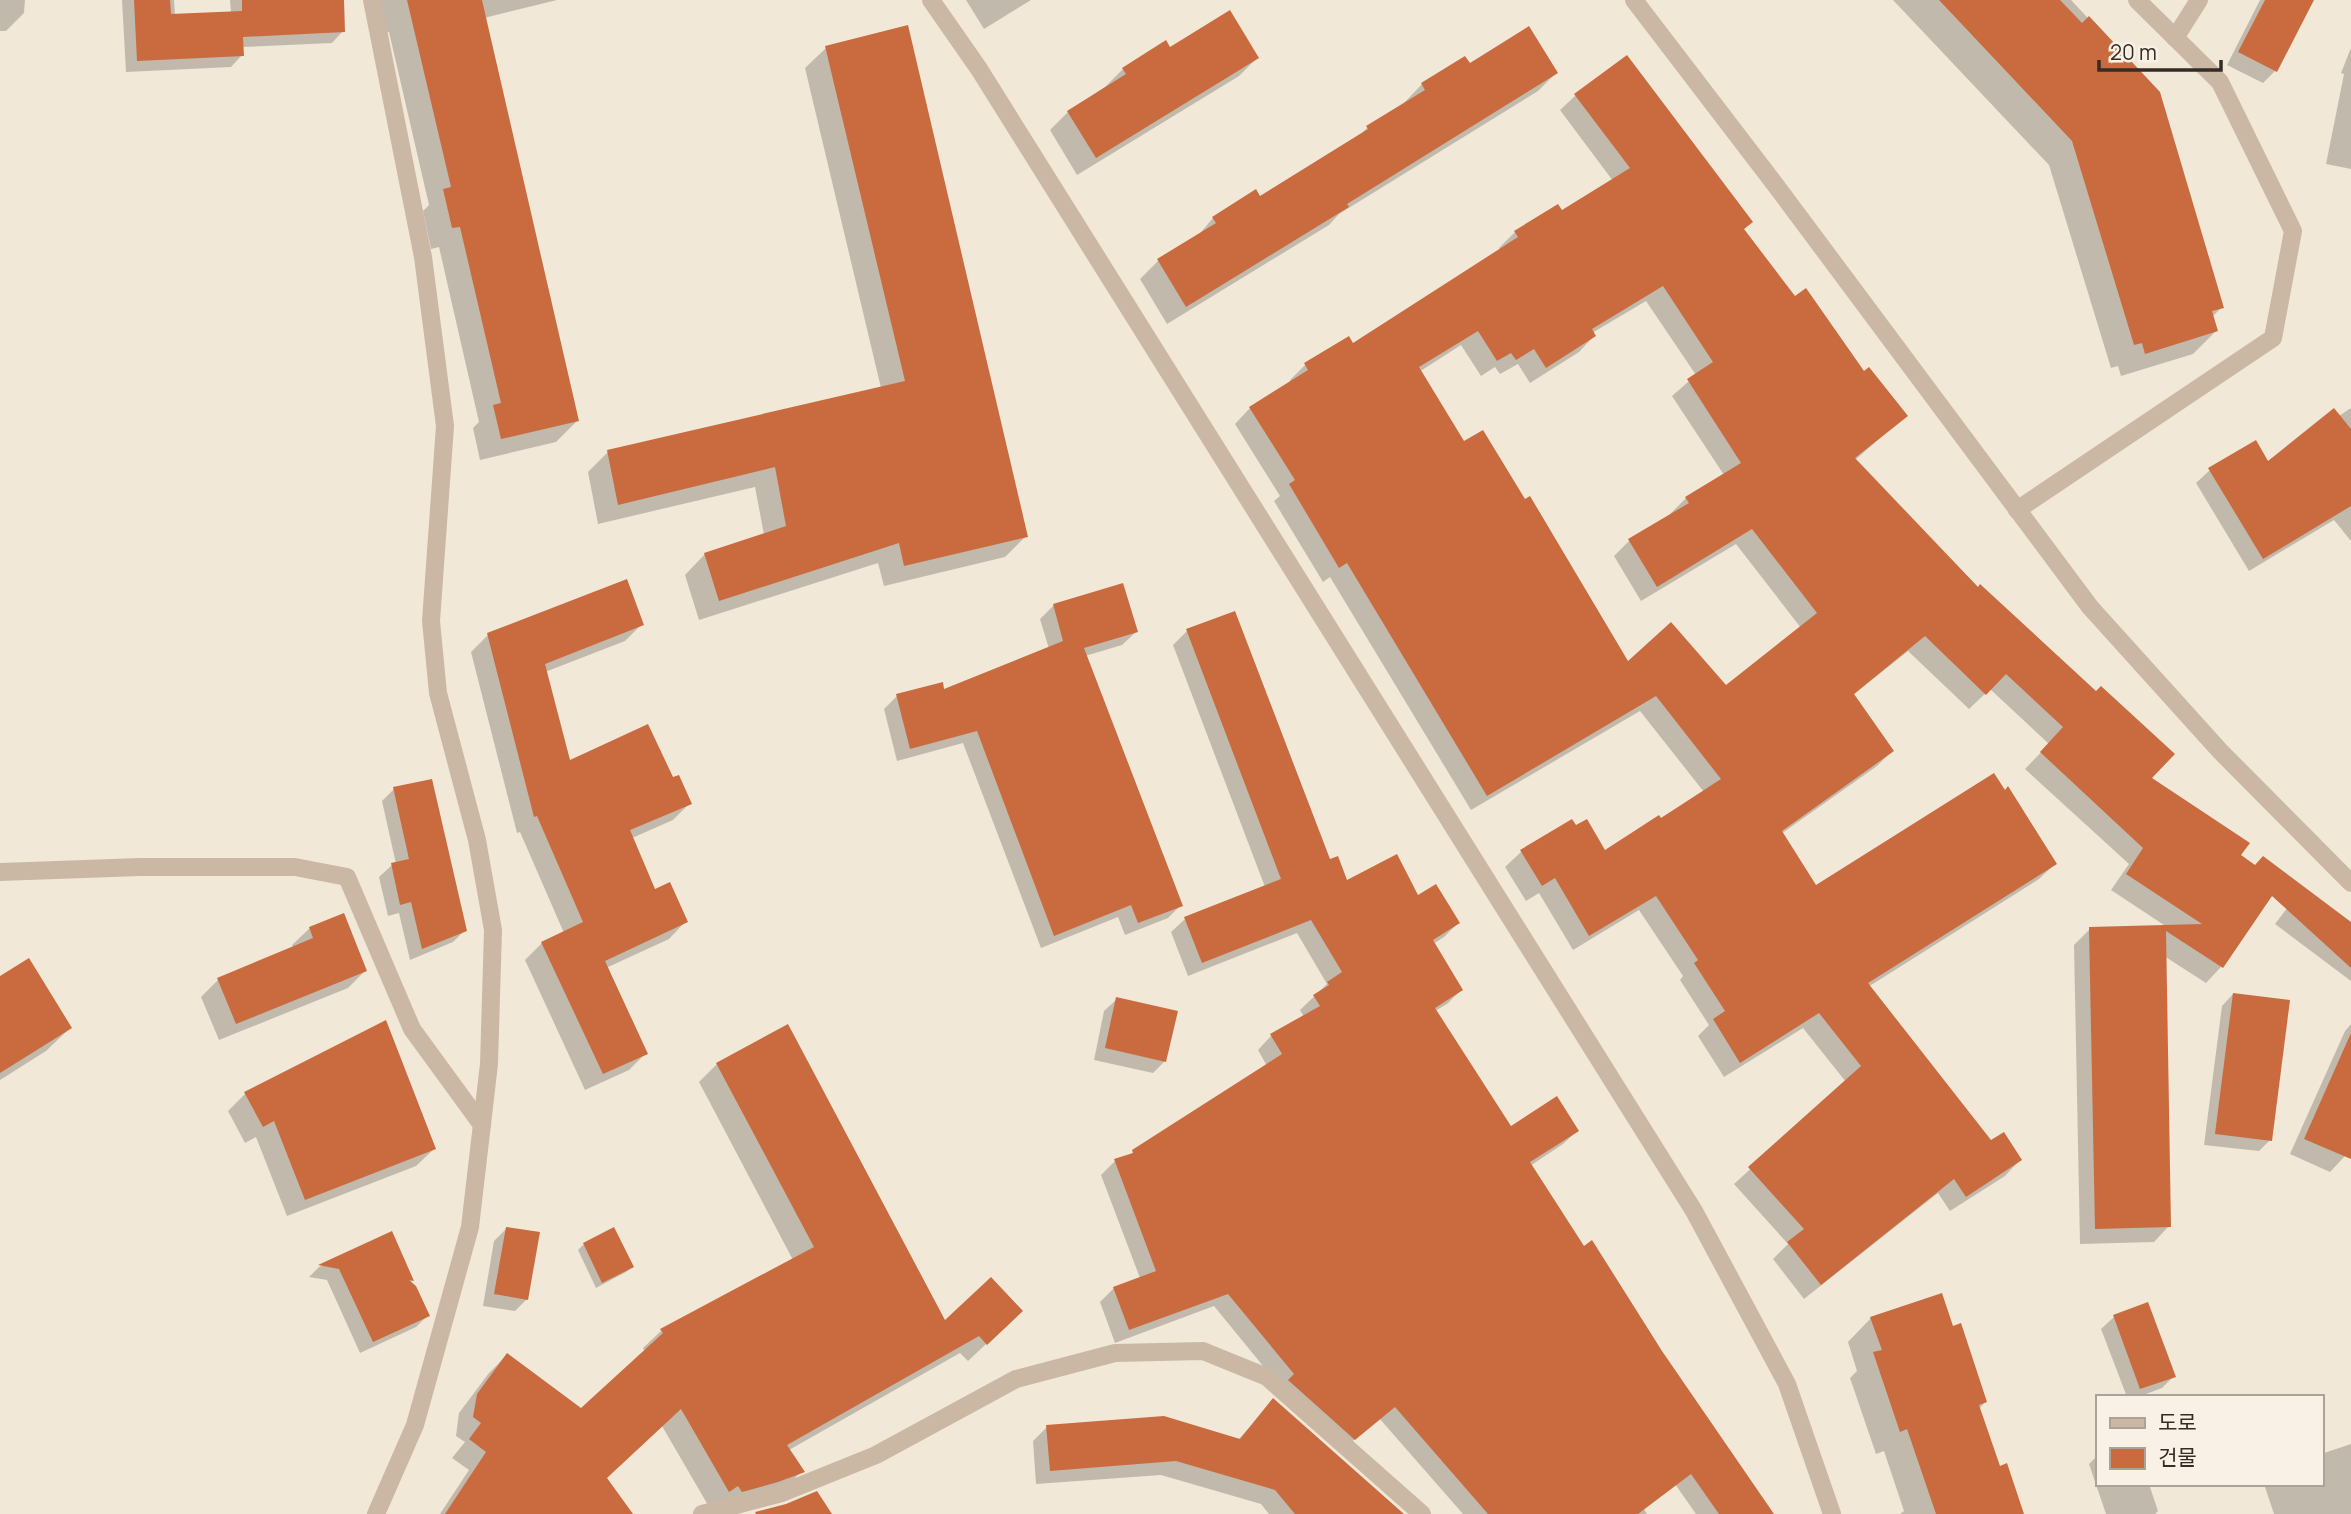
<svg xmlns="http://www.w3.org/2000/svg" width="2351" height="1514" font-family="Manrope,'Noto Sans KR',sans-serif">
<rect width="100%" height="100%" fill="#f2e8d8"/>
<g fill="#0003" fill-rule="evenodd">
<path d="M 0,0 L 25,0 L 24,13 L 6,31 L 0,31 Z"/>
<path d="M 122,0 L 174,0 L 175,16 L 231,13 L 230,0 L 342,0 L 343,31 L 332,43 L 242,47 L 242,55 L 231,67 L 126,72 Z"/>
<path d="M 374,0 L 557,0 L 484,18 L 577,421 L 556,442 L 480,460 L 473,428 L 479,422 L 439,247 L 431,249 L 423,211 L 429,205 L 389,32 L 381,34 Z"/>
<path d="M 966,0 L 1031,0 L 984,29 Z"/>
<path d="M 1893,0 L 2071,0 L 2158,93 L 2222,307 L 2212,317 L 2216,331 L 2193,354 L 2121,376 L 2118,366 L 2111,368 L 2049,165 Z"/>
<path d="M 2260,0 L 2312,0 L 2275,71 L 2263,83 L 2227,65 Z"/>
<path d="M 826,48 L 1026,536 L 1005,557 L 884,586 L 878,563 L 699,620 L 685,575 L 705,554 L 764,535 L 755,487 L 598,524 L 588,472 L 608,452 L 881,388 L 805,68 Z"/>
<path d="M 2351,48 L 2351,169 L 2326,164 L 2344,74 L 2341,73 Z"/>
<path d="M 1170,49 L 1257,58 L 1239,76 L 1077,175 L 1050,130 L 1068,112 L 1105,87 L 1123,69 Z"/>
<path d="M 1469,65 L 1556,73 L 1538,91 L 1339,214 L 1329,225 L 1167,324 L 1140,279 L 1158,261 L 1196,238 L 1213,218 L 1259,198 L 1356,139 L 1367,128 L 1405,104 L 1404,103 L 1422,84 Z"/>
<path d="M 1576,95 L 1751,222 L 1743,230 L 1794,298 L 1863,374 L 1905,416 L 1855,460 L 2149,778 L 2239,856 L 2278,884 L 2221,967 L 2206,983 L 2164,956 L 2169,1226 L 2154,1242 L 2080,1244 L 2074,945 L 2090,929 L 2167,927 L 2111,890 L 2129,864 L 2025,769 L 2049,744 L 1990,689 L 1969,709 L 1908,651 L 1853,695 L 1892,751 L 1877,766 L 1781,834 L 1816,888 L 2055,864 L 2039,879 L 1868,987 L 1991,1143 L 2020,1160 L 2005,1176 L 1950,1211 L 1938,1193 L 1804,1299 L 1773,1259 L 1788,1244 L 1734,1184 L 1846,1082 L 1803,1028 L 1724,1077 L 1698,1036 L 1709,1025 L 1680,980 L 1683,976 L 1639,910 L 1573,950 L 1539,893 L 1526,901 L 1505,867 L 1521,852 L 1576,828 L 1605,852 L 1704,792 L 1640,711 L 1471,810 L 1330,577 L 1323,582 L 1274,501 L 1280,496 L 1235,424 L 1250,408 L 1291,383 L 1290,380 L 1305,365 L 1352,345 L 1501,250 L 1499,248 L 1515,232 L 1558,206 L 1561,212 L 1613,181 L 1560,110 ZM 1646,301 L 1696,375 L 1672,396 L 1724,475 L 1686,498 L 1670,514 L 1671,516 L 1629,541 L 1614,556 L 1641,601 L 1736,544 L 1801,628 L 1725,687 L 1627,664 L 1464,444 L 1419,372 L 1461,345 L 1481,376 L 1495,367 L 1500,374 L 1518,364 L 1530,383 L 1579,352 L 1594,336 L 1592,333 Z"/>
<path d="M 2351,408 L 2351,541 L 2334,520 L 2249,571 L 2196,483 L 2210,470 L 2268,463 Z"/>
<path d="M 1122,586 L 1136,632 L 1122,645 L 1085,656 L 1181,905 L 1168,918 L 1125,935 L 1118,917 L 1041,948 L 963,743 L 897,761 L 884,709 L 897,696 L 943,691 L 1049,649 L 1040,619 L 1053,606 Z"/>
<path d="M 1234,613 L 1329,862 L 1346,882 L 1417,897 L 1458,923 L 1444,937 L 1433,944 L 1461,990 L 1447,1004 L 1435,1011 L 1510,1128 L 1577,1131 L 1563,1144 L 1530,1166 L 1583,1248 L 1661,1352 L 1772,1514 L 1696,1514 L 1605,1384 L 1578,1401 L 1647,1514 L 1463,1514 L 1379,1418 L 1340,1452 L 1281,1388 L 1214,1306 L 1115,1343 L 1100,1302 L 1114,1288 L 1140,1278 L 1101,1175 L 1115,1161 L 1128,1156 L 1267,1066 L 1258,1050 L 1271,1036 L 1304,1017 L 1300,1010 L 1327,984 L 1297,933 L 1188,976 L 1171,932 L 1185,919 L 1265,887 L 1173,645 L 1187,631 Z"/>
<path d="M 642,624 L 625,641 L 545,672 L 568,763 L 672,780 L 690,803 L 673,820 L 632,838 L 654,891 L 686,921 L 669,939 L 606,968 L 646,1053 L 629,1070 L 585,1090 L 525,960 L 542,943 L 564,933 L 520,832 L 517,833 L 471,652 L 488,635 Z"/>
<path d="M 394,789 L 465,930 L 453,942 L 410,960 L 399,913 L 388,916 L 379,877 L 392,865 L 396,864 L 382,801 Z"/>
<path d="M 2298,894 L 2351,928 L 2351,981 L 2275,924 Z"/>
<path d="M 310,928 L 365,971 L 348,988 L 219,1040 L 201,997 L 218,980 L 294,948 L 292,945 Z"/>
<path d="M 0,978 L 70,1028 L 46,1051 L 0,1080 Z"/>
<path d="M 2233,994 L 2270,1140 L 2259,1151 L 2204,1145 L 2222,1006 Z"/>
<path d="M 1117,999 L 1165,1061 L 1153,1073 L 1094,1060 L 1104,1011 Z"/>
<path d="M 2351,1024 L 2351,1142 L 2345,1156 L 2330,1172 L 2290,1154 L 2345,1031 Z"/>
<path d="M 717,1064 L 944,1323 L 1002,1329 L 968,1361 L 960,1353 L 789,1450 L 802,1471 L 784,1489 L 712,1512 L 662,1426 L 605,1478 L 631,1514 L 440,1514 L 469,1470 L 452,1458 L 465,1442 L 456,1436 L 459,1413 L 489,1373 L 507,1355 L 582,1411 L 645,1352 L 643,1348 L 662,1330 L 793,1260 L 699,1082 Z"/>
<path d="M 245,1094 L 434,1149 L 416,1166 L 287,1216 L 256,1137 L 245,1143 L 228,1111 Z"/>
<path d="M 506,1229 L 527,1299 L 515,1311 L 483,1306 L 494,1241 Z"/>
<path d="M 391,1234 L 412,1281 L 410,1283 L 428,1315 L 416,1327 L 360,1353 L 327,1280 L 309,1277 L 319,1267 Z"/>
<path d="M 584,1244 L 632,1267 L 626,1272 L 596,1288 L 578,1250 Z"/>
<path d="M 2147,1304 L 2174,1376 L 2162,1388 L 2138,1397 L 2127,1397 L 2101,1329 L 2114,1317 Z"/>
<path d="M 1871,1318 L 1952,1328 L 1985,1402 L 1979,1409 L 1999,1468 L 2022,1514 L 1900,1514 L 1904,1511 L 1884,1451 L 1876,1454 L 1850,1378 L 1857,1371 L 1848,1342 Z"/>
<path d="M 1274,1400 L 1401,1514 L 1269,1514 L 1261,1504 L 1161,1475 L 1036,1484 L 1033,1441 L 1047,1427 L 1238,1440 Z"/>
<path d="M 2351,1444 L 2351,1514 L 2274,1514 L 2264,1484 L 2321,1484 L 2321,1454 Z"/>
<path d="M 2097,1456 L 2097,1484 L 2149,1484 L 2158,1511 L 2155,1514 L 2106,1514 L 2089,1464 Z"/>
</g>
<g fill="#c96b3f" fill-rule="evenodd">
<path d="M 134,0 L 170,0 L 171,14 L 242,11 L 242,0 L 344,0 L 345,32 L 243,37 L 244,56 L 137,61 Z"/>
<path d="M 407,0 L 482,0 L 579,421 L 501,439 L 493,405 L 501,403 L 460,227 L 452,228 L 443,189 L 451,187 Z"/>
<path d="M 1939,0 L 2060,0 L 2082,23 L 2089,16 L 2160,92 L 2224,308 L 2212,311 L 2218,331 L 2145,354 L 2142,343 L 2134,345 L 2072,141 Z"/>
<path d="M 2265,0 L 2314,0 L 2277,72 L 2238,52 Z"/>
<path d="M 1230,10 L 1259,58 L 1096,158 L 1067,111 L 1126,74 L 1122,68 L 1166,40 L 1170,47 Z"/>
<path d="M 908,25 L 1028,537 L 904,566 L 899,543 L 719,601 L 704,553 L 786,526 L 775,467 L 618,505 L 607,450 L 905,381 L 825,46 Z"/>
<path d="M 1529,26 L 1558,73 L 1347,204 L 1349,207 L 1186,307 L 1157,259 L 1216,223 L 1212,217 L 1256,189 L 1260,196 L 1368,129 L 1366,126 L 1425,90 L 1421,83 L 1465,56 L 1470,63 Z"/>
<path d="M 1627,55 L 1753,222 L 1744,229 L 1795,296 L 1806,288 L 1864,371 L 1869,367 L 1908,416 L 1855,458 L 1978,587 L 1980,584 L 2096,691 L 2101,686 L 2175,754 L 2152,778 L 2250,843 L 2241,855 L 2255,865 L 2263,856 L 2351,922 L 2351,968 L 2272,896 L 2223,968 L 2166,931 L 2171,1227 L 2095,1229 L 2089,927 L 2202,924 L 2126,874 L 2143,848 L 2040,752 L 2063,727 L 2006,674 L 1986,695 L 1925,636 L 1854,694 L 1894,751 L 1782,831 L 1816,885 L 1994,773 L 2005,790 L 2008,786 L 2057,864 L 1868,983 L 1991,1140 L 2004,1132 L 2022,1160 L 1966,1197 L 1954,1179 L 1821,1285 L 1787,1242 L 1804,1229 L 1748,1167 L 1861,1066 L 1819,1013 L 1740,1063 L 1713,1019 L 1725,1011 L 1694,963 L 1698,960 L 1656,896 L 1589,936 L 1555,878 L 1542,886 L 1520,850 L 1572,819 L 1576,825 L 1587,819 L 1605,850 L 1659,815 L 1661,818 L 1721,779 L 1656,696 L 1487,796 L 1347,563 L 1339,568 L 1289,484 L 1295,480 L 1249,407 L 1308,370 L 1304,363 L 1349,336 L 1353,343 L 1518,237 L 1514,231 L 1558,204 L 1562,210 L 1630,168 L 1574,94 ZM 1663,286 L 1713,362 L 1687,379 L 1741,463 L 1685,497 L 1689,503 L 1628,539 L 1657,587 L 1752,529 L 1817,613 L 1726,685 L 1671,622 L 1628,661 L 1530,496 L 1525,499 L 1483,430 L 1464,441 L 1419,367 L 1478,331 L 1497,361 L 1511,353 L 1516,360 L 1534,349 L 1546,368 L 1596,336 L 1592,329 Z"/>
<path d="M 2334,408 L 2351,429 L 2351,506 L 2263,559 L 2208,468 L 2256,440 L 2268,461 Z"/>
<path d="M 627,579 L 644,625 L 545,664 L 570,760 L 648,724 L 673,777 L 679,775 L 692,804 L 630,830 L 655,889 L 670,882 L 688,922 L 605,961 L 648,1054 L 603,1074 L 541,942 L 583,922 L 537,816 L 534,817 L 487,633 Z"/>
<path d="M 1123,583 L 1138,632 L 1084,648 L 1183,906 L 1138,923 L 1131,905 L 1054,936 L 977,731 L 910,749 L 896,694 L 943,682 L 944,689 L 1063,641 L 1053,604 Z"/>
<path d="M 1235,611 L 1330,859 L 1338,856 L 1347,880 L 1397,854 L 1418,895 L 1436,884 L 1460,923 L 1433,940 L 1463,990 L 1435,1008 L 1511,1126 L 1557,1096 L 1579,1131 L 1530,1162 L 1584,1246 L 1592,1240 L 1662,1351 L 1774,1514 L 1719,1514 L 1691,1474 L 1638,1514 L 1488,1514 L 1395,1407 L 1355,1440 L 1288,1380 L 1294,1374 L 1228,1294 L 1129,1330 L 1113,1287 L 1156,1271 L 1114,1159 L 1133,1153 L 1132,1150 L 1282,1054 L 1270,1034 L 1320,1006 L 1313,995 L 1329,985 L 1327,982 L 1342,972 L 1311,920 L 1202,963 L 1184,917 L 1281,879 L 1186,629 Z"/>
<path d="M 432,779 L 467,931 L 422,949 L 411,902 L 400,905 L 391,863 L 409,859 L 393,787 Z"/>
<path d="M 344,913 L 367,971 L 236,1024 L 217,978 L 313,938 L 309,927 Z"/>
<path d="M 29,958 L 72,1028 L 0,1073 L 0,976 Z"/>
<path d="M 2233,993 L 2290,1000 L 2272,1141 L 2215,1134 Z"/>
<path d="M 1116,997 L 1178,1011 L 1166,1062 L 1105,1048 Z"/>
<path d="M 386,1020 L 436,1149 L 305,1200 L 274,1121 L 263,1127 L 244,1092 Z"/>
<path d="M 788,1024 L 945,1320 L 991,1277 L 1023,1311 L 987,1345 L 979,1336 L 787,1445 L 805,1472 L 778,1482 L 742,1492 L 738,1486 L 729,1492 L 681,1409 L 607,1478 L 633,1514 L 445,1514 L 486,1452 L 469,1439 L 481,1423 L 473,1417 L 477,1394 L 507,1353 L 581,1408 L 663,1333 L 660,1329 L 814,1247 L 716,1063 Z"/>
<path d="M 2351,1033 L 2351,1159 L 2304,1139 Z"/>
<path d="M 506,1227 L 540,1232 L 528,1300 L 494,1294 Z"/>
<path d="M 614,1227 L 634,1267 L 602,1283 L 583,1243 Z"/>
<path d="M 392,1231 L 414,1281 L 409,1280 L 416,1286 L 430,1316 L 373,1342 L 339,1269 L 318,1265 Z"/>
<path d="M 1942,1293 L 1953,1326 L 1961,1323 L 1987,1402 L 1979,1405 L 2000,1466 L 2007,1463 L 2024,1514 L 1936,1514 L 1907,1429 L 1900,1432 L 1873,1352 L 1882,1350 L 1870,1317 Z"/>
<path d="M 2148,1302 L 2176,1377 L 2140,1389 L 2113,1315 Z"/>
<path d="M 1273,1398 L 1404,1514 L 1295,1514 L 1275,1490 L 1176,1461 L 1050,1471 L 1046,1425 L 1164,1416 L 1240,1439 Z"/>
<path d="M 817,1491 L 832,1514 L 756,1514 L 755,1512 L 786,1504 Z"/>
</g>
<g fill="none" stroke-linecap="round" stroke-linejoin="round">
<g stroke="#cab8a4" stroke-width="18">
<path d="M 372,0 L 423,257 L 445,426 L 431,621 L 438,693 L 477,840 L 493,930 L 489,1064 L 470,1227 L 415,1425 L 376,1514"/>
<path d="M 931,0 L 979,69 L 1694,1211 L 1787,1384 L 1832,1514"/>
<path d="M 1634,0 L 1777,187 L 2090,607 L 2220,751 L 2351,883"/>
<path d="M 2175,38 L 2199,0"/>
<path d="M 2017,510 L 2273,338 L 2293,231 L 2220,82 L 2137,0"/>
<path d="M 0,872 L 140,867 L 295,867 L 347,877 L 412,1029 L 482,1125"/>
<path d="M 702,1514 L 782,1493 L 876,1455 L 1016,1379 L 1115,1353 L 1203,1351 L 1267,1377 L 1422,1514"/>
</g>
</g>
<rect x="2096" y="1395" width="228" height="91" fill="#f9f1e5" stroke="#aba299" stroke-width="2"/>
<rect x="2110" y="1418" width="35" height="10" fill="#cab8a4" stroke="#aba299" stroke-width="2"/>
<text x="2158" y="1430" font-size="21" fill="#352c26">도로</text>
<rect x="2110" y="1448" width="35" height="21" fill="#c96b3f" stroke="#aba299" stroke-width="2"/>
<text x="2158" y="1465" font-size="21" fill="#352c26">건물</text>
<path d="M2099 60v10h122v-10" fill="none" stroke="#352c26" stroke-width="3.5"/>
<text x="2110" y="60" font-size="21" fill="#352c26" stroke="#f9f1e5" stroke-width="5" paint-order="stroke">20 m</text>
</svg>
